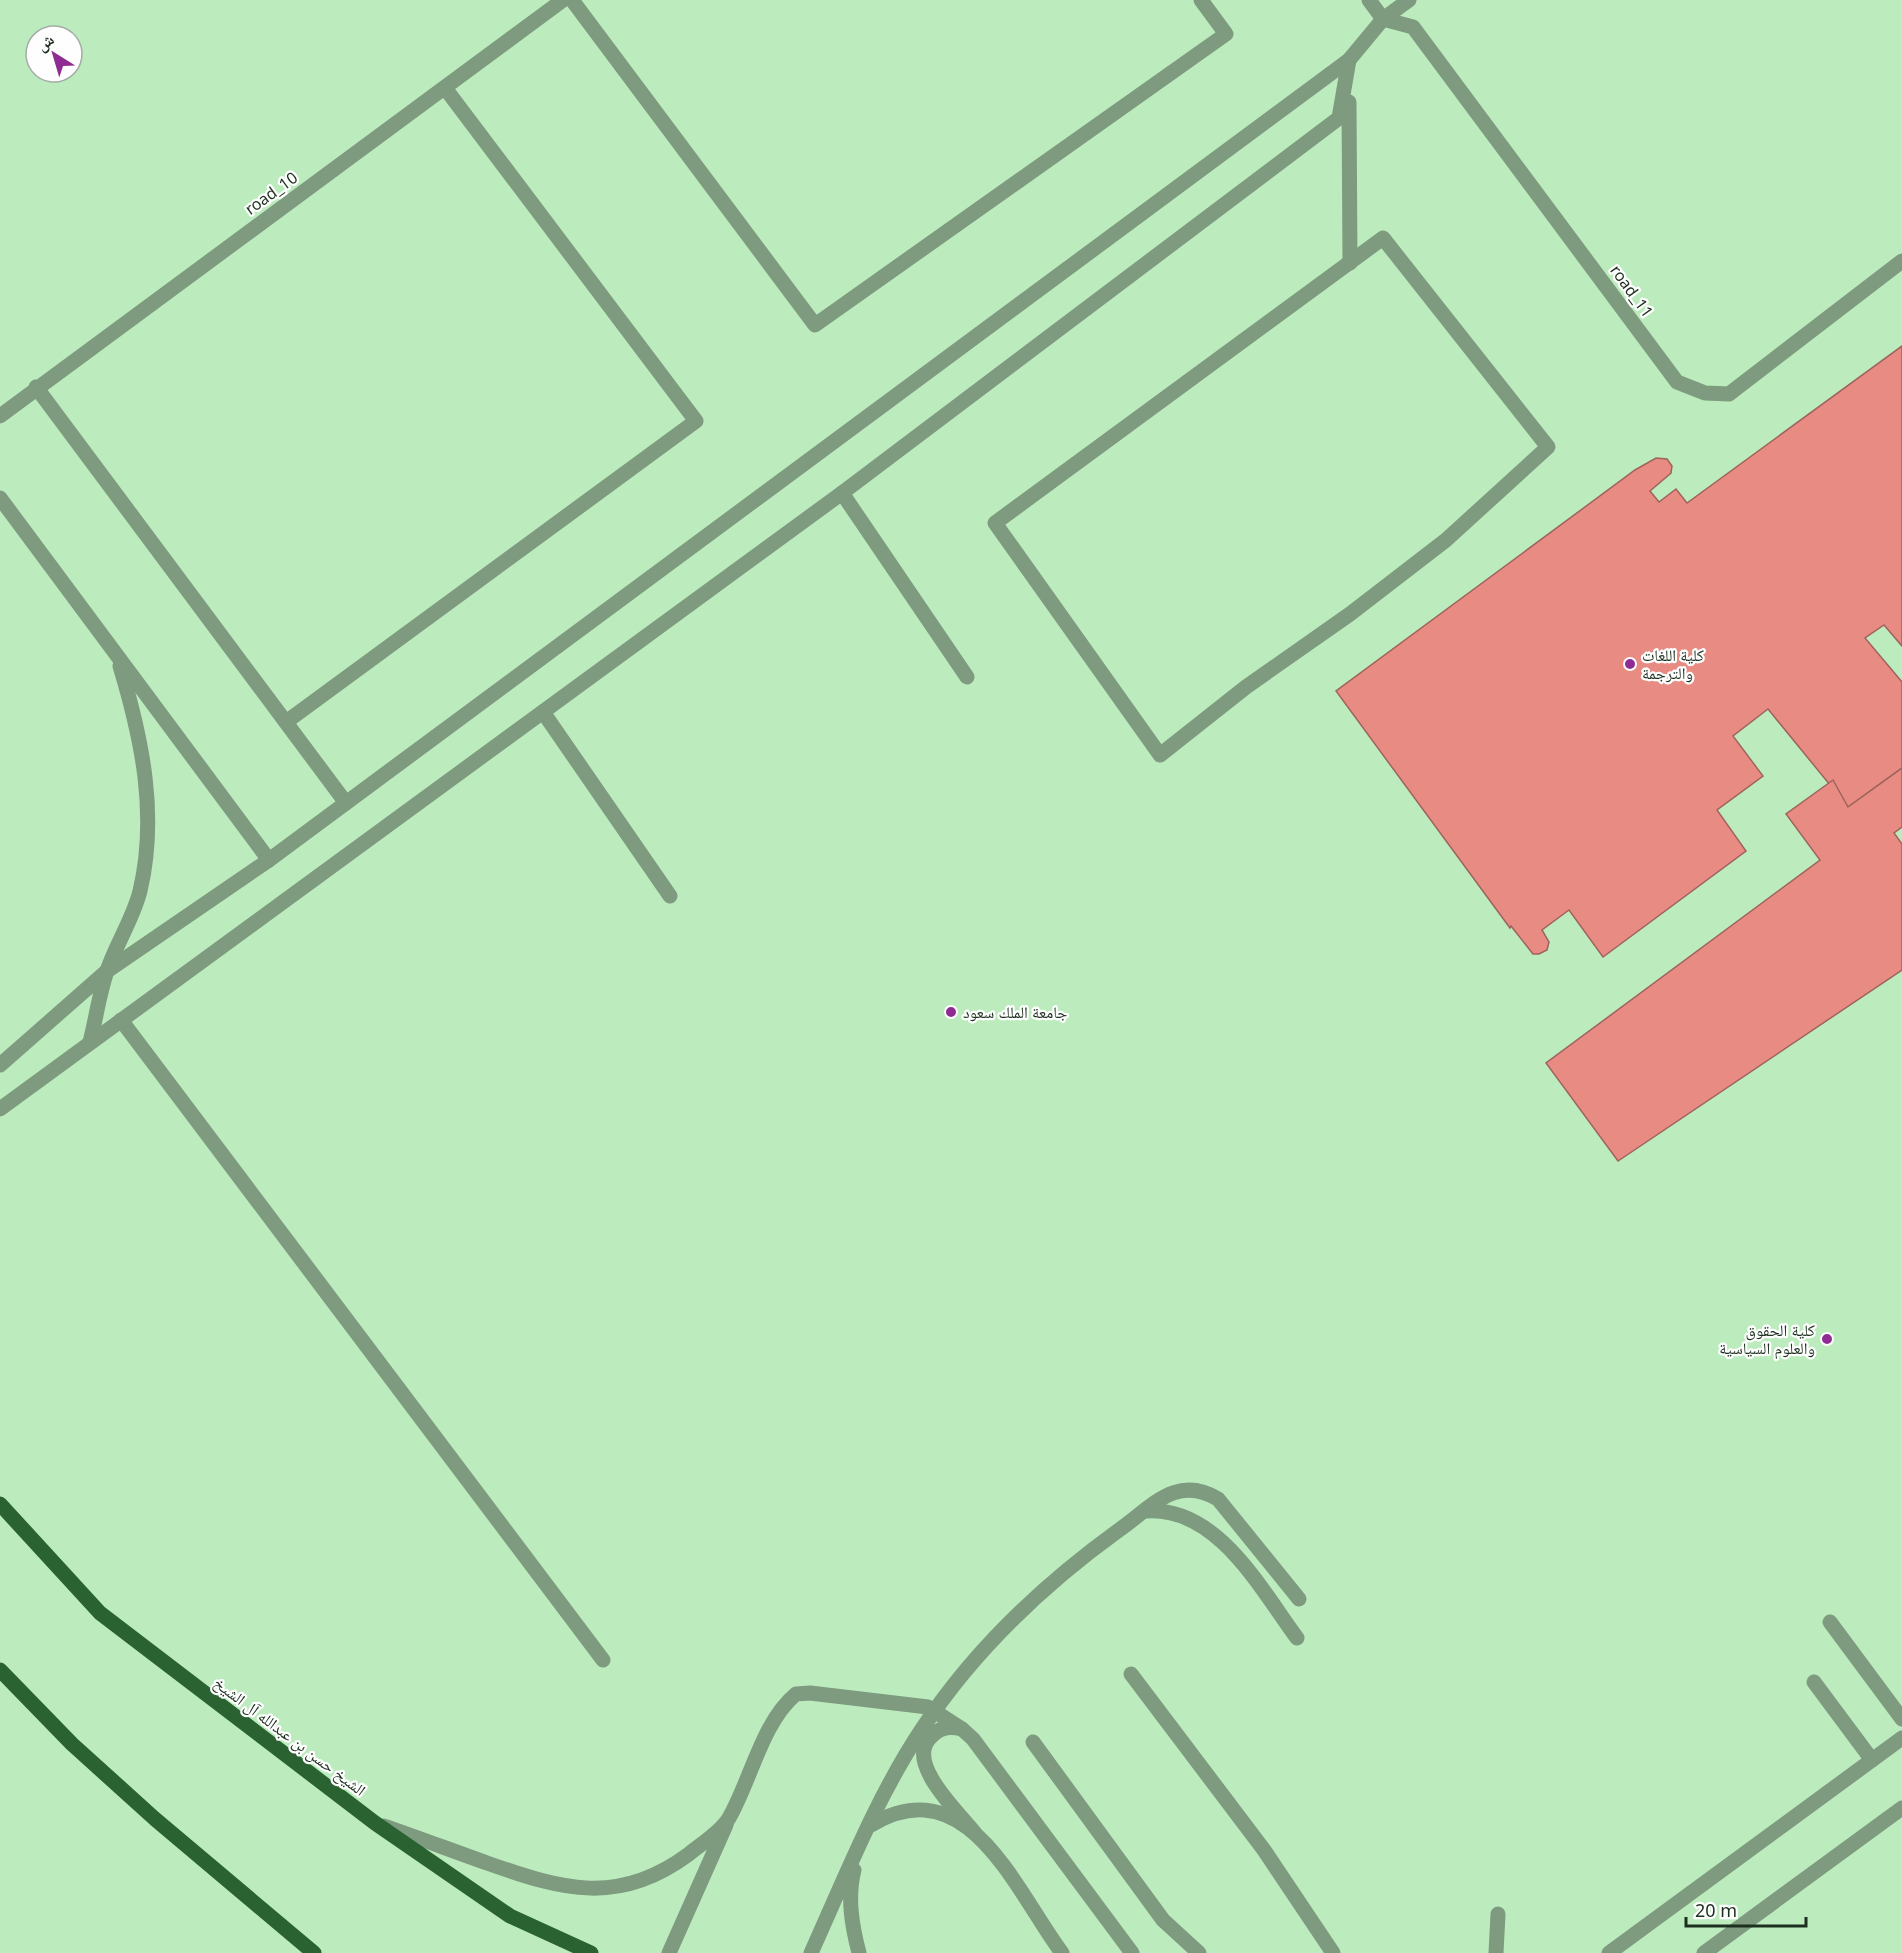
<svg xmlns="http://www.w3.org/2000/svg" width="1902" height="1953" font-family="'Noto Sans','Noto Naskh Arabic',sans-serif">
<rect width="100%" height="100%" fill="#bcecbe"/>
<g fill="#e88c83" stroke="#9f635d" stroke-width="1.5">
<path d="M 1902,346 L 1902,646 L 1884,625 L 1865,638 L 1902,682 L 1902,768 L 1848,807 L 1768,709 L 1733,736 L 1763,776 L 1717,810 L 1746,851 L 1603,957 L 1569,910 L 1542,930 L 1549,942 L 1547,950 L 1539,954 L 1533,954 L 1511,926 L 1510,928 L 1336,691 L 1635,470 L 1656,458 L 1667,459 L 1672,466 L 1671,473 L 1650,491 L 1659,502 L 1676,489 L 1687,503 Z"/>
<path d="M 1902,768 L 1902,827 L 1894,833 L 1902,844 L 1902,970 L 1618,1161 L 1546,1063 L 1820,860 L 1786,814 L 1833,780 L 1848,807 Z"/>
</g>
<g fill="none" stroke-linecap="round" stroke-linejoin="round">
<g stroke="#7e9a7f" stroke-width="15">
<path d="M 572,0 L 815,325 L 1226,34 L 1201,0"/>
<path d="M 1369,0 L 1383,19"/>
<path d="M 1383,19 L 1413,27 L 1677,382 L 1705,393 L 1729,394 L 1902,261"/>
<path d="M 1349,102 L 1350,263"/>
<path d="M 1383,238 L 1548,447 L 1446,540 L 1350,614 L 1246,687 L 1160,755 L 995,523 Z"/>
<path d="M 36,387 L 346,803"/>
<path d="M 0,416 L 563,0"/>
<path d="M 842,493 L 967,677"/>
<path d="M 0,498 L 269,860"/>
<path d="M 543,712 L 670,896"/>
<path d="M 286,722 L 696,421 L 445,88"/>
<path d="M 121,1020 L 603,1660"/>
<path d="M 90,1042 C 96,1019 99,994 107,971 C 116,944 133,919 140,891 C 158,815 142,739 120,666"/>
<path d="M 0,1065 L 107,971 L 269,860 L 1349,60 L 1383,19 L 1409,0"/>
<path d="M 0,1109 L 842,493 L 1339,118 L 1349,60"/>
<path d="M 1146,1511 C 1217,1506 1260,1588 1297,1638"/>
<path d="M 1830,1622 L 1902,1719"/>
<path d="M 1131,1674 L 1264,1850 L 1333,1953"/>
<path d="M 1814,1682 L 1872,1760"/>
<path d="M 1033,1742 L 1163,1920 L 1199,1953"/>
<path d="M 871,1825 C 968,1767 1015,1890 1062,1953"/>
<path d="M 384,1826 C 419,1838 453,1851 487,1863 C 563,1890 619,1906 689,1854 C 701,1844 721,1832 729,1818 C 751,1780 762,1722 796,1694 L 810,1693 L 928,1707 L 962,1729"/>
<path d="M 974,1832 C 958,1812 907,1764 929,1739 C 939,1727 948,1726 962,1729 L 973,1739 L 1132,1953"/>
<path d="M 854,1870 C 847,1898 852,1926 859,1953"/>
<path d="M 669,1953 L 726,1825"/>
<path d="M 811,1953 C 845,1878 876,1798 922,1729 C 974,1650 1043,1585 1119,1530 C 1152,1507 1176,1474 1218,1499 L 1299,1599"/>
<path d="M 1496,1953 L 1498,1914"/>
<path d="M 1609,1953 L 1902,1738"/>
<path d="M 1704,1953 L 1902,1808"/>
</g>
<g stroke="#2b6231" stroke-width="15">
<path d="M 0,1504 L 100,1613 L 375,1823 L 510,1916 L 591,1953"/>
<path d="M 0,1670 L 72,1744 L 155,1819 L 314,1953"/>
</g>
</g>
<g fill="#8f2c93" stroke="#fefefe" stroke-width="2">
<circle cx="1630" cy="664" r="6"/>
<circle cx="951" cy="1012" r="6"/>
<circle cx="1827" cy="1339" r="6"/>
</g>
<g text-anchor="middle" stroke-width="4.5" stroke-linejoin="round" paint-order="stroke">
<g font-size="16" fill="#1d301f" stroke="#fefefe">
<text transform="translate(271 193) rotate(-36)" y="6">road_10</text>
<text transform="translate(1632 291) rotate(54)" y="6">road_11</text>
<text transform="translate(290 1736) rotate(37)" y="6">الشيخ حسن بن عبدالله آل الشيخ</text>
</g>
<g font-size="16" fill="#1d301f" stroke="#fefefe" text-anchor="start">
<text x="1642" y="661">كلية اللغات<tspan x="1642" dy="18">والترجمة</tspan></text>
<text x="963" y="1018">جامعة الملك سعود</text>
<text x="1815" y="1336" text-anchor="end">كلية الحقوق<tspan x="1815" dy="18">والعلوم السياسية</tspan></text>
</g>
</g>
<g transform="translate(54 54) rotate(323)"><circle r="28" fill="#fefefe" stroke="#a4aca5" stroke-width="1.5"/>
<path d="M0-4.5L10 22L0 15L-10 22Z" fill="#8f2c93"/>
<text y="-9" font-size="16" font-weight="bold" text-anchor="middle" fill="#1d301f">ش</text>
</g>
<path d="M1686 1917v9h120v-9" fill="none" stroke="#1d301f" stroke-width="3"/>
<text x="1695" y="1917" font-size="18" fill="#1d301f" stroke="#fefefe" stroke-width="4.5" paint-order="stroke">20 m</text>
</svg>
